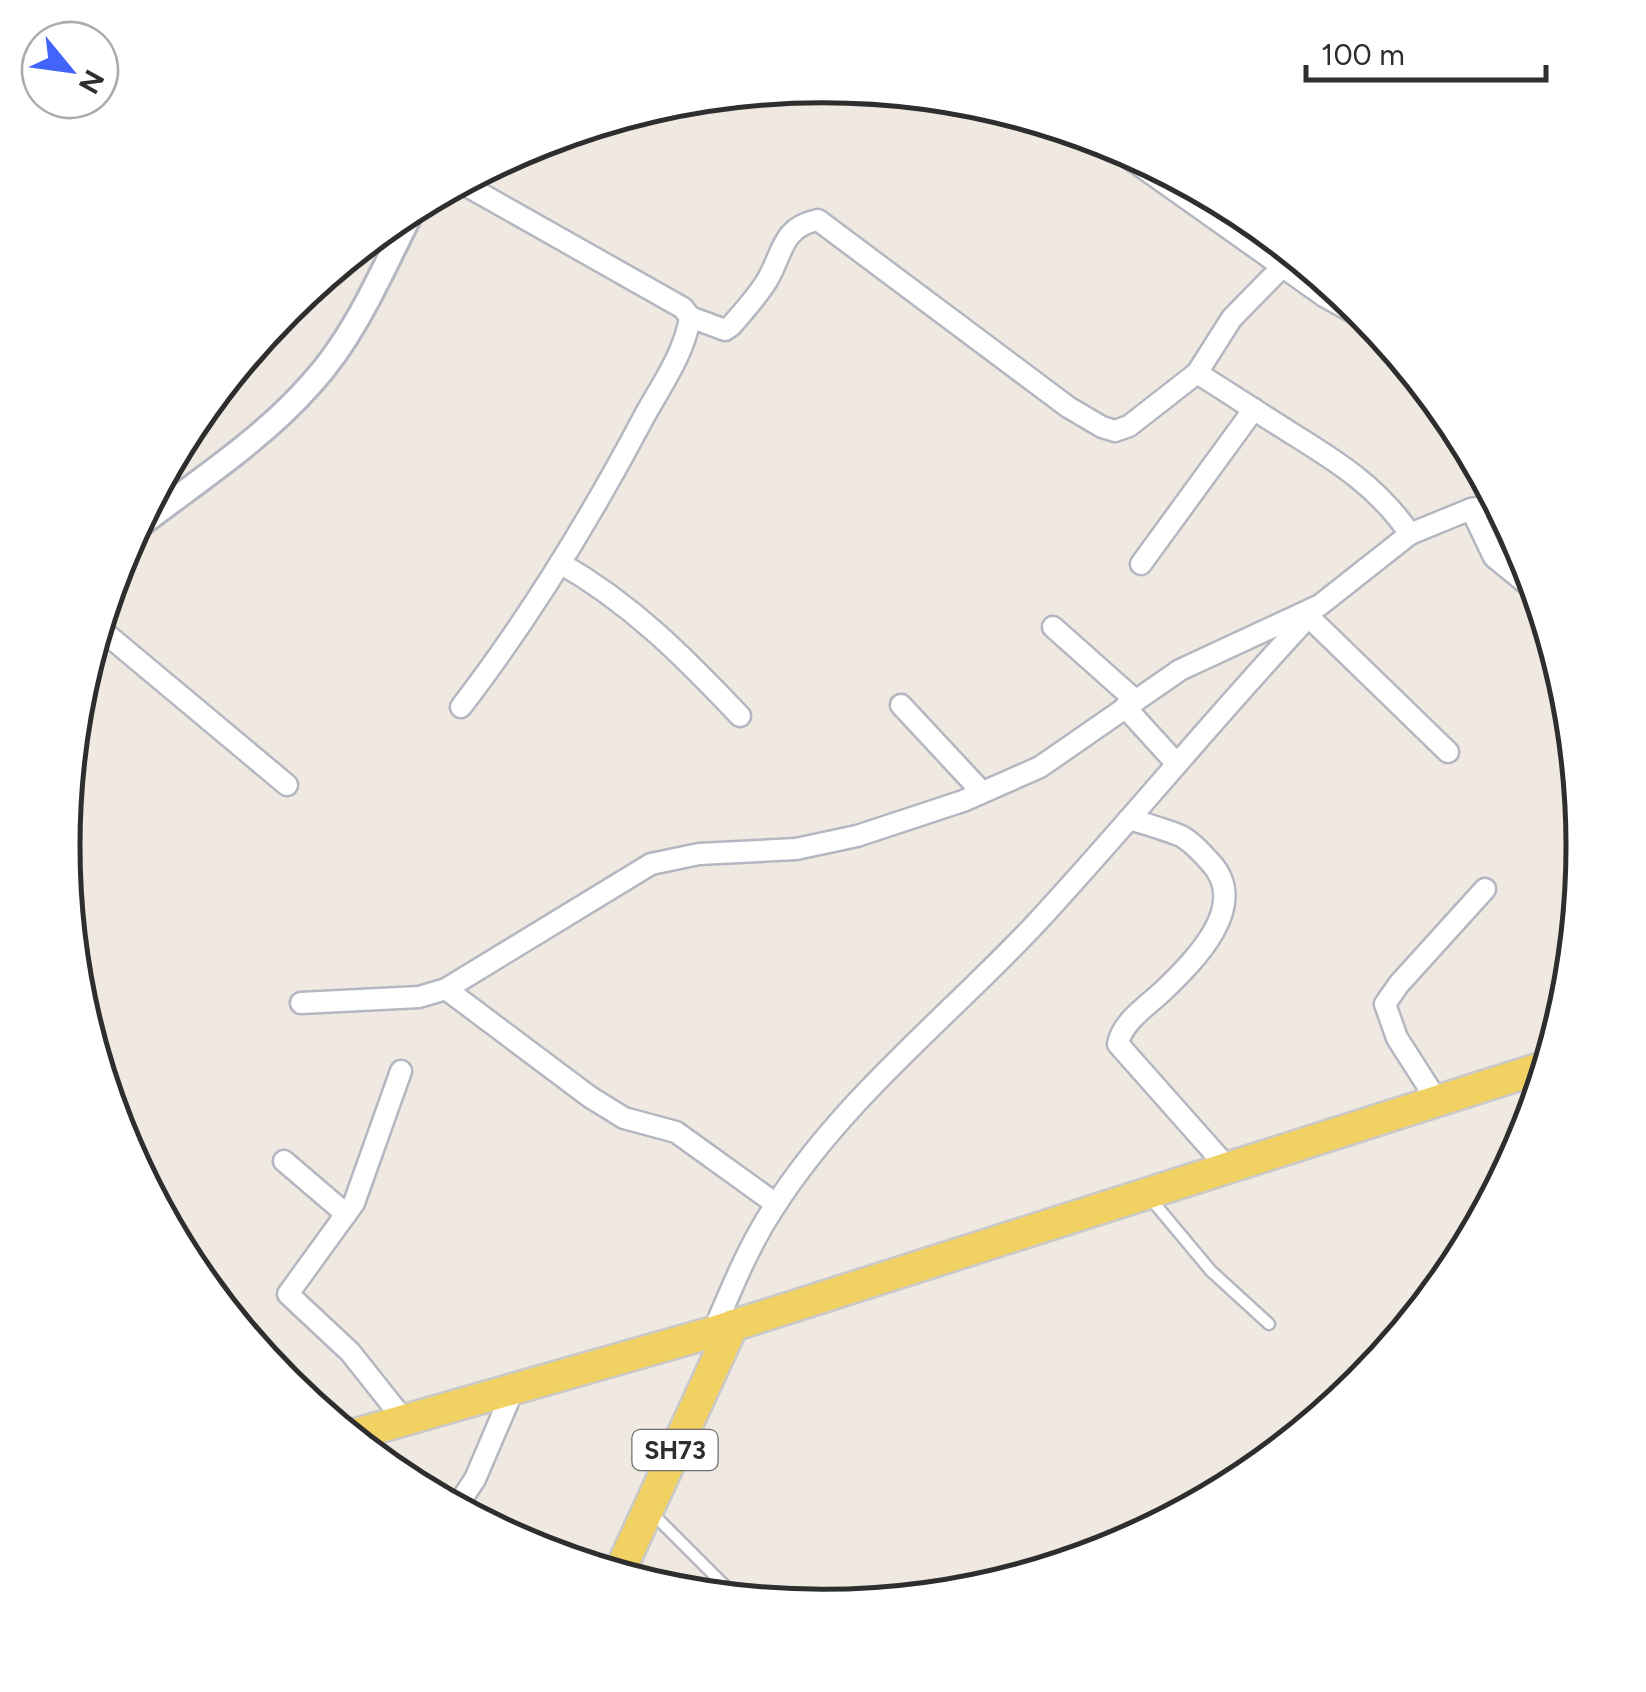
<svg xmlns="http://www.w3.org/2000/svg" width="1646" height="1692" font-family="Figtree,sans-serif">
<rect width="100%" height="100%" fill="#efe9e1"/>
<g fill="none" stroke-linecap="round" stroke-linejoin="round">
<defs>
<g id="service">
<path d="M 1150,1198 L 1211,1271 L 1269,1324"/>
<path d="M 653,1514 L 737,1598"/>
</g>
<g id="minor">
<path d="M 1104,140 L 1324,296 L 1358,315 L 1368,317"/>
<path d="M 460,182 L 683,308 L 690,317 C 685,352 662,384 645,415 C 591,517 531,616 461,707"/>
<path d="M 690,317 L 725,330 L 731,326 C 743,312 756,298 766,282 C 783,256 780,227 818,220 L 1068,407 L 1102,427 L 1115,431 L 1129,426 L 1197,373 L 1232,318 L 1282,267 L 1292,252"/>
<path d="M 1197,373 C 1229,393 1259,413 1291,433 C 1338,462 1378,487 1410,534"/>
<path d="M 1471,509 L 1494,557 L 1537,592"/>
<path d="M 560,563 C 632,604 684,657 740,716"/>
<path d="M 1141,564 L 1254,409"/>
<path d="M 1309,617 L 1448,752"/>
<path d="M 98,627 L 287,785"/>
<path d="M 1053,627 L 1135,700"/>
<path d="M 901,705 L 982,792"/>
<path d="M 1125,707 L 1176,763"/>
<path d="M 1129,819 C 1146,824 1164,829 1181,836 C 1192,842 1201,852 1210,862 C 1251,905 1195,960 1163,991 C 1147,1006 1122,1022 1118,1044 L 1227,1167"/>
<path d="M 446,989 L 590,1097 L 624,1118 L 676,1132 L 776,1204"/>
<path d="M 301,1003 L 419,997 L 446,989 L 651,864 L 699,854 L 796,849 L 857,836 L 963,801 L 1040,767 L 1180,670 L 1320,605 L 1410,534 L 1471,509 L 1498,504"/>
<path d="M 401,1071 L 354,1203 L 288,1294 L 350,1352 L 404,1420"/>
<path d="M 1436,1099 L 1397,1038 L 1385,1004 L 1399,984 L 1485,889"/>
<path d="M 284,1161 L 346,1214"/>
<path d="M 713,1332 C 731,1290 748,1247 773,1209 C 844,1097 951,1015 1040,919 C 1133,818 1219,712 1313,612"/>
<path d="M 456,1508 L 475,1479 L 514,1388"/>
</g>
<path id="tertiary" d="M 134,530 C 193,484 261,441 311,384 C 357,334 384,266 415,206"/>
<g id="primary">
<path d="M 349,1436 L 713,1332 L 1547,1066"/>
<path d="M 618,1575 L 733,1325"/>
</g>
</defs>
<use href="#service" stroke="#b4b7c1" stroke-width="15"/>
<use href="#minor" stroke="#b4b7c1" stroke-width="25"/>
<use href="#tertiary" stroke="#b4b7c1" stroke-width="28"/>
<use href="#primary" stroke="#c9c9c9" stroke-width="35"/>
<use href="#service" stroke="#fff" stroke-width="10"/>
<use href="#minor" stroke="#fff" stroke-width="20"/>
<use href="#tertiary" stroke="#fff" stroke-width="22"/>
<use href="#primary" stroke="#f2d163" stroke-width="30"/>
</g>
<g text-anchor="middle" stroke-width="9" stroke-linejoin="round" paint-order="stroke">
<rect fill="#fff" stroke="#6d6d6d" stroke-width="2.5" x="632.5" y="1430" width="85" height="40" rx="8"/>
<g font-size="25" font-weight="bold" fill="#2e2e2e">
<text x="675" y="1459">SH73</text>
</g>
</g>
<path d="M0 0H1646V1692H0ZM80 846a743 743 0 1 1 1486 0a743 743 0 1 1-1486 0Z" fill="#fff" fill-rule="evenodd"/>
<path fill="none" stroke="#2e2e2e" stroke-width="5" d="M80 846a743 743 0 1 1 1486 0a743 743 0 1 1-1486 0Z"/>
<g transform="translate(70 70) rotate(119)"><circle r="48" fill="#ffffff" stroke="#ababab" stroke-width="2.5"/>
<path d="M0-8L18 38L0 25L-18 38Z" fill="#4264fb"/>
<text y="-15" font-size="28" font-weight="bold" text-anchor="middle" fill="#2e2e2e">N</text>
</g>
<path d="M1306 65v15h240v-15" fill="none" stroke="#2e2e2e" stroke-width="5"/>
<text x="1321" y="65" font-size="30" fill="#2e2e2e" stroke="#ffffff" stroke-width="8" paint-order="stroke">100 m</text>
</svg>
